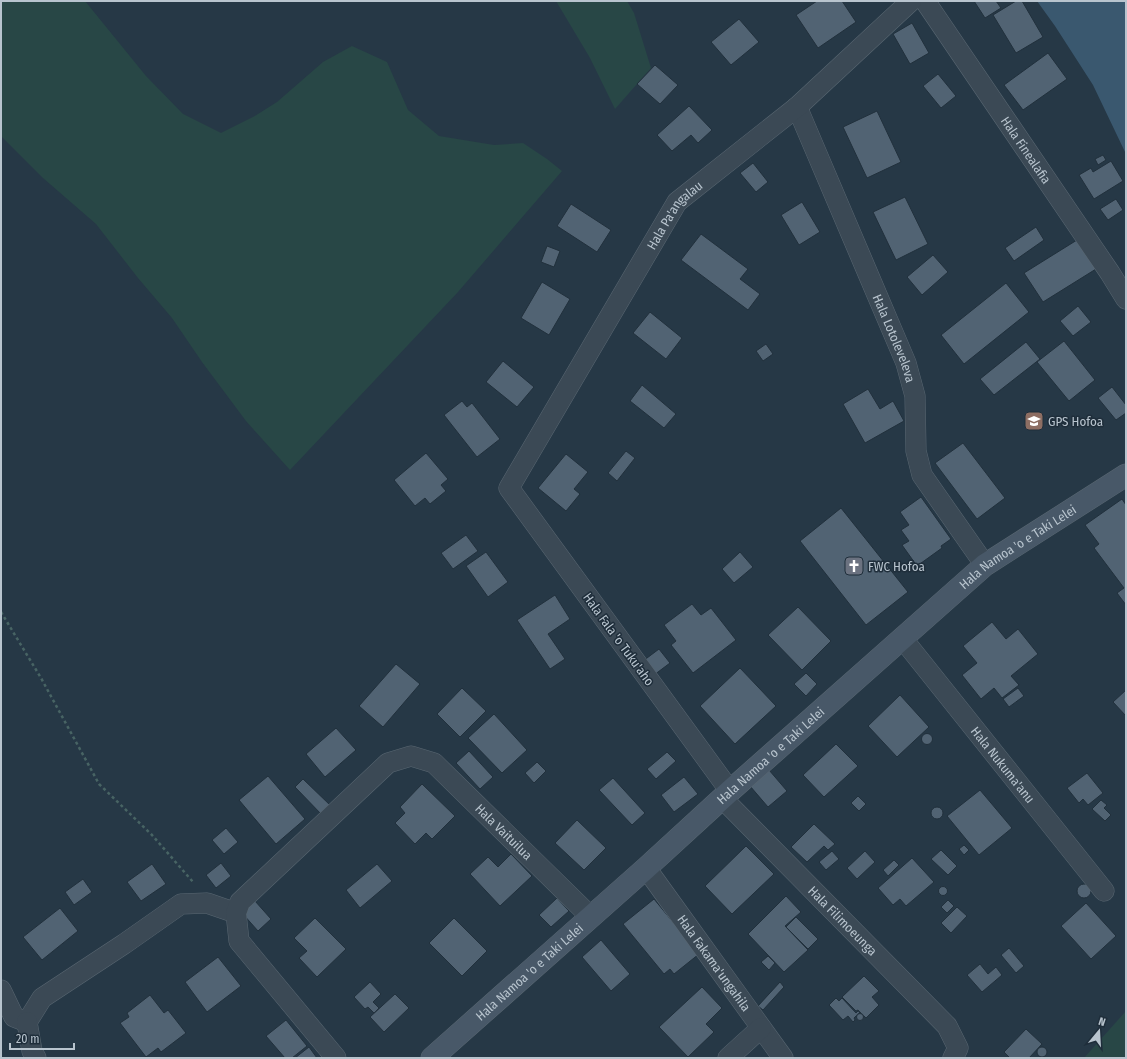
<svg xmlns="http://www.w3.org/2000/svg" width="1127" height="1059" font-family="'Fira Sans Condensed',sans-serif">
<rect width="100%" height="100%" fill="#263846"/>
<g fill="#284746">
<path d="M 1,1 L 85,1 L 146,76 L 183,114 L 221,133 L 253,117 L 277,102 L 323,62 L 352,46 L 387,62 L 408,110 L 439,136 L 494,145 L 523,143 L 547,159 L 562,171 L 458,292 L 290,470 L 246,421 L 202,362 L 172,318 L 138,278 L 96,224 L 43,178 L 1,136 Z"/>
<path d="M 556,1 L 627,1 L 634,13 L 651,68 L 615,109 L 590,58 Z"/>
<path d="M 1126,1011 L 1126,1058 L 1084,1058 Z"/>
</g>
<path fill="#3a586f" d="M 1037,1 L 1126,1 L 1126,154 L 1093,85 L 1055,26 Z"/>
<g fill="#516373" stroke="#21303c">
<path d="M 817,1 L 842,1 L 856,22 L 818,48 L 796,15 Z"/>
<path d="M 974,1 L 996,1 L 1001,8 L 985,18 Z"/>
<path d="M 1016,1 L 1022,1 L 1043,37 L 1016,53 L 993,15 Z"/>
<path d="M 739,19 L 759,42 L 731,65 L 711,42 Z"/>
<path d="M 912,23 L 929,53 L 910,64 L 893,34 Z"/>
<path d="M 1048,53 L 1067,79 L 1023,110 L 1004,85 Z"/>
<path d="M 655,65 L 678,85 L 660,104 L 637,84 Z"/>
<path d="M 938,74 L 956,96 L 941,108 L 923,86 Z"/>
<path d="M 689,106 L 712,130 L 698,143 L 691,135 L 672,151 L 657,135 Z"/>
<path d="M 877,111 L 901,162 L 867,178 L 843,127 Z"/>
<path d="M 1103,155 L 1106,160 L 1098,165 L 1095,159 Z"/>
<path d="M 1111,161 L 1123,181 L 1094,199 L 1079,175 L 1091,168 L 1093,172 Z"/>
<path d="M 753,163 L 768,182 L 756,192 L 740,173 Z"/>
<path d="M 905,197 L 928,244 L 896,260 L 873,212 Z"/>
<path d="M 1116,199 L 1123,210 L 1108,220 L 1100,209 Z"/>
<path d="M 802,202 L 820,232 L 799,245 L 781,215 Z"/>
<path d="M 571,204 L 611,230 L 597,252 L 557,226 Z"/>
<path d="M 1036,227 L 1044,240 L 1014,261 L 1005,248 Z"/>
<path d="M 701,234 L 748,269 L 740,279 L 760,294 L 748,310 L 681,260 Z"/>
<path d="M 1077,240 L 1096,269 L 1043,302 L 1024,273 Z"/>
<path d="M 547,246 L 560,251 L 554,267 L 541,262 Z"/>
<path d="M 933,255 L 948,272 L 922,295 L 907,277 Z"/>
<path d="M 542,282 L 570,299 L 549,335 L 521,318 Z"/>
<path d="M 1006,283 L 1029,312 L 964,364 L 941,335 Z"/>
<path d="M 1078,306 L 1091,322 L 1073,336 L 1060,321 Z"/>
<path d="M 650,312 L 682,338 L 666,359 L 633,333 Z"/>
<path d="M 1064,341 L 1095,380 L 1069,401 L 1037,362 Z"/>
<path d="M 1026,342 L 1040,359 L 994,395 L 980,379 Z"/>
<path d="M 766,344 L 773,354 L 763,361 L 756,351 Z"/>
<path d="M 503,361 L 534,387 L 517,407 L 486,382 Z"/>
<path d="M 642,385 L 676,414 L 664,428 L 630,401 Z"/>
<path d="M 1112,387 L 1126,405 L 1126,413 L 1116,420 L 1098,398 Z"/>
<path d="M 868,389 L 880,409 L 893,401 L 904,421 L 865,443 L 843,404 Z"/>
<path d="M 462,401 L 467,407 L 472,403 L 500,439 L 477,457 L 444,415 Z"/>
<path d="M 963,443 L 1005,498 L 977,519 L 935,463 Z"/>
<path d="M 626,451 L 635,458 L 617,481 L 608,473 Z"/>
<path d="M 426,453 L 448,479 L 441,485 L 446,491 L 430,504 L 425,498 L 415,506 L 394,480 Z"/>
<path d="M 566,454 L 588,472 L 574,489 L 580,494 L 566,511 L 538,488 Z"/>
<path d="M 921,497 L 951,539 L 941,546 L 942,548 L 917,566 L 902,545 L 909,541 L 901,530 L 909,525 L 900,512 Z"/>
<path d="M 1122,499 L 1126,505 L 1126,605 L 1117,593 L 1124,588 L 1094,548 L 1099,544 L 1085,525 Z"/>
<path d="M 841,508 L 908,592 L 866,625 L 800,541 Z"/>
<path d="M 466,535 L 478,551 L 453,569 L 441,553 Z"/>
<path d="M 486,552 L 508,582 L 488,597 L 466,566 Z"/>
<path d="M 740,552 L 753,567 L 734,583 L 722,569 Z"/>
<path d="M 555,595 L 570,619 L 548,634 L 565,659 L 550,669 L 517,620 Z"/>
<path d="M 692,604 L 701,615 L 711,608 L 736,640 L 693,673 L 671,645 L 676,641 L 664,625 Z"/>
<path d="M 798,607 L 831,641 L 802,670 L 768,635 Z"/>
<path d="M 992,622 L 1006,639 L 1018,629 L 1038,654 L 1011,676 L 1019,685 L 1002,698 L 994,688 L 981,699 L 962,675 L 977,663 L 963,646 Z"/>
<path d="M 659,649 L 670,663 L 654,675 L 643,661 Z"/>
<path d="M 396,664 L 420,684 L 383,727 L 359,706 Z"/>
<path d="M 740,668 L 776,706 L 735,744 L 700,706 Z"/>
<path d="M 806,673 L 817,684 L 806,696 L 794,684 Z"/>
<path d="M 462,688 L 486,711 L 460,737 L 437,714 Z"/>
<path d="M 1018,688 L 1024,696 L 1009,707 L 1003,699 Z"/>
<path d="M 1126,690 L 1126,716 L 1113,702 Z"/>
<path d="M 900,695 L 929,727 L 897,757 L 868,726 Z"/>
<path d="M 494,714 L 527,750 L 502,773 L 468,738 Z"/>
<path d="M 336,728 L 356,750 L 325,777 L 306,754 Z"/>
<circle cx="927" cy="739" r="5.5"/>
<path d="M 836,744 L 858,766 L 824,797 L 803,775 Z"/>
<path d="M 469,751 L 493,777 L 480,789 L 456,763 Z"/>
<path d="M 667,752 L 676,761 L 656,779 L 647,769 Z"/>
<path d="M 537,762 L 546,771 L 534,783 L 525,773 Z"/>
<path d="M 769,770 L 787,791 L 768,807 L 750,786 Z"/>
<path d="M 1087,773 L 1103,793 L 1088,805 L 1083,799 L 1079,803 L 1067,788 Z"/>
<path d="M 268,776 L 305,819 L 276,844 L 239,800 Z"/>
<path d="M 684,777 L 698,794 L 674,812 L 661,795 Z"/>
<path d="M 613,778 L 645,813 L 632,825 L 599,790 Z"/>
<path d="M 303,779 L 331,806 L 322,815 L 295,787 Z"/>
<path d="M 422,784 L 455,816 L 432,839 L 426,833 L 415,844 L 395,823 L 405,813 L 400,807 Z"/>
<path d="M 980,790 L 1012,828 L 979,855 L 947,816 Z"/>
<path d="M 858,796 L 866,804 L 859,811 L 851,803 Z"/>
<path d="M 1101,800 L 1107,805 L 1104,808 L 1111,815 L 1105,821 L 1092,809 Z"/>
<circle cx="937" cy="813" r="6"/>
<path d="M 577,820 L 606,848 L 584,870 L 555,843 Z"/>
<path d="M 814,824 L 835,844 L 828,850 L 824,846 L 807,862 L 791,847 Z"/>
<path d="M 226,828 L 238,842 L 224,854 L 212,840 Z"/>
<path d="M 964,845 L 969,850 L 964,855 L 959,849 Z"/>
<path d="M 746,846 L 774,874 L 732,914 L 705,886 Z"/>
<path d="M 941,850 L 957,866 L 948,875 L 931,859 Z"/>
<path d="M 832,851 L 839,859 L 826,870 L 819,862 Z"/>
<path d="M 865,851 L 875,862 L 857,879 L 847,868 Z"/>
<path d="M 511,854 L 532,876 L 500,906 L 470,874 L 488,857 L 498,867 Z"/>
<path d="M 912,858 L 934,882 L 906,906 L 900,899 L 893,905 L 878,888 Z"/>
<path d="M 894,860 L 899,865 L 888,876 L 883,870 Z"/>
<path d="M 221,863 L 231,876 L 216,888 L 206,875 Z"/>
<path d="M 152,864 L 166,884 L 141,901 L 127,882 Z"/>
<path d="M 377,864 L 392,881 L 360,908 L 346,890 Z"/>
<path d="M 83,879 L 92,892 L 74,905 L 65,892 Z"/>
<circle cx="1084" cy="891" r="7"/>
<circle cx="943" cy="891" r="4.5"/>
<path d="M 786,896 L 801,912 L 785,926 L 808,950 L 784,972 L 748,934 Z"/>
<path d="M 557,898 L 569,911 L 551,927 L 539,915 Z"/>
<path d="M 654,899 L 699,954 L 674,974 L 670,969 L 664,974 L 623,924 Z"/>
<path d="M 948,900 L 954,906 L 947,913 L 941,907 Z"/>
<path d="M 255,901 L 271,919 L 258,931 L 242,913 Z"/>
<path d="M 1086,903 L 1116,936 L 1091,959 L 1061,926 Z"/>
<path d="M 957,907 L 967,916 L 951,933 L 941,923 Z"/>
<path d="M 60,908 L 78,931 L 42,960 L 23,937 Z"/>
<path d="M 796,917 L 818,939 L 808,949 L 786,927 Z"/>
<path d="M 315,918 L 346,949 L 317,977 L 299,958 L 307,951 L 294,938 Z"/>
<path d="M 454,918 L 487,951 L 462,976 L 429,943 Z"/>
<path d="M 601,940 L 630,974 L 611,991 L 582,957 Z"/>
<path d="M 1009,948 L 1024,966 L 1016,973 L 1001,955 Z"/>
<path d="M 768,956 L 775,963 L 769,970 L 761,962 Z"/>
<path d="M 218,957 L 241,986 L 207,1012 L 185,982 Z"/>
<path d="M 980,964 L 988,974 L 996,967 L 1002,975 L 982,992 L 967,975 Z"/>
<path d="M 864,976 L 879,991 L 872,997 L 879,1005 L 866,1018 L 858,1010 L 856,1011 L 842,997 Z"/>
<path d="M 370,982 L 381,994 L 373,1002 L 379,1008 L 374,1013 L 368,1007 L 365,1009 L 354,997 Z"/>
<path d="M 780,982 L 784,987 L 763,1010 L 758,1006 Z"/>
<path d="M 702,987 L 722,1008 L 706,1024 L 714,1032 L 688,1057 L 659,1027 Z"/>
<path d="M 395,994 L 409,1008 L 384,1032 L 370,1017 Z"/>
<path d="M 150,995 L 164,1013 L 168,1010 L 186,1033 L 161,1052 L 158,1048 L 146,1057 L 120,1023 L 129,1017 L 127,1013 Z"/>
<path d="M 836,998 L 839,1001 L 842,998 L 856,1013 L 858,1011 L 860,1012 L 854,1018 L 855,1020 L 853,1022 L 848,1016 L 843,1020 L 829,1005 Z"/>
<circle cx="860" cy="1017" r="3.5"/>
<path d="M 286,1020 L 307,1046 L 292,1058 L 285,1058 L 266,1036 Z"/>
<path d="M 1026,1029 L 1042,1044 L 1029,1058 L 1010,1058 L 1004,1052 Z"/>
<path d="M 309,1047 L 317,1058 L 295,1058 Z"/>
<circle cx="1042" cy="1052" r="5"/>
</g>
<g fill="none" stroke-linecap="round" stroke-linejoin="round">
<defs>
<g id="street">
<path id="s1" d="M 925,1 L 1110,273 L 1126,299"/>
<path id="s2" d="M 797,107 L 906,363 L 915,396 L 916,451 L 922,475 L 985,565"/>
<path id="s3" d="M 902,638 L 1104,891"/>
<path id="s4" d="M 730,791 L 509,488 L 677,202 L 797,107 L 911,1"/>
<path id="s5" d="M 722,798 L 947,1026 L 958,1048 L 953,1058"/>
<path id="s6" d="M 646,868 L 783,1058"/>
<path d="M 1,990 L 14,1017 L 27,1022"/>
<path d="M 27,1022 L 42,998 L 124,944 L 181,904 L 207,903 L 236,913"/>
<path d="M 27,1022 L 32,1051 L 36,1058"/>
<path id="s7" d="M 336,1058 L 239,941 L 236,913 L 240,902 L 388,763 L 411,756 L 434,763 L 591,917"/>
<path d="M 728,1058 L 761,1028"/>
</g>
<g id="secondary">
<path id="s8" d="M 432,1058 L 646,868 L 730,791 L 985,565 L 1126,475"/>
</g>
</defs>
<use href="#street" stroke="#596772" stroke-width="21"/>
<use href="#secondary" stroke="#596772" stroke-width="23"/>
<path stroke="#486464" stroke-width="2.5" stroke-dasharray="3 3" stroke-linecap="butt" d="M 1,612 L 41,678 L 99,784 L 152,835 L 193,882"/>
<use href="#street" stroke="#3b4955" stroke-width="20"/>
<use href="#secondary" stroke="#485868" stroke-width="22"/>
</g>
<defs>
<symbol id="school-square" viewBox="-11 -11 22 22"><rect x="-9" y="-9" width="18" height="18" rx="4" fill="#8d6e63" stroke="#1f2e3b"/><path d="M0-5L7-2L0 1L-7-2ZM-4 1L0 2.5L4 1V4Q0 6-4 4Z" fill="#fff"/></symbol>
<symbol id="church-square" viewBox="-11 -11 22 22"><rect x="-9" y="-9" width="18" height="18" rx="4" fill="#6b7280" stroke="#1f2e3b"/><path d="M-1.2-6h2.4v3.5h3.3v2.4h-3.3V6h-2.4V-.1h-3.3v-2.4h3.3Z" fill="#fff"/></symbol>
</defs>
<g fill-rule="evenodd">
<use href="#school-square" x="1023" y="410" width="22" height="22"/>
<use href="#church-square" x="843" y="555" width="22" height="22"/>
</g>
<g text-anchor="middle" stroke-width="3" stroke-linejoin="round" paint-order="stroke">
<g font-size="13" fill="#b8c4ce" stroke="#1f2e3b">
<text dy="5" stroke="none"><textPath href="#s1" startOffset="180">Hala Finealafia</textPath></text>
<text dy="5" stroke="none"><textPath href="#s4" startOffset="695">Hala Pa'angalau</textPath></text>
<text dy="5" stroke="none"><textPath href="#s2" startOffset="251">Hala Lotoleveleva</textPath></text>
<text dy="5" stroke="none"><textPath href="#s8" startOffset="778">Hala Namoa 'o e Taki Lelei</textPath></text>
<text transform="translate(619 639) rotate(54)" y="5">Hala Fala 'o Tuku'aho</text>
<text dy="5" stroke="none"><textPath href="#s8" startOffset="454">Hala Namoa 'o e Taki Lelei</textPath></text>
<text dy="5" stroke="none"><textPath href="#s3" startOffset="162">Hala Nukuma'anu</textPath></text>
<text dy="5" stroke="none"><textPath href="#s7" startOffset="541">Hala Vaituilua</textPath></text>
<text dy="5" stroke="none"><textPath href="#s5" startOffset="172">Hala Filimoeunga</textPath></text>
<text dy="5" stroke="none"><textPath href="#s6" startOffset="117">Hala Fakama'ungahila</textPath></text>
<text dy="5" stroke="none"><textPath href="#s8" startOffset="130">Hala Namoa 'o e Taki Lelei</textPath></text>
</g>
<g font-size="13" fill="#b8c4ce" stroke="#1f2e3b" text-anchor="start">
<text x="1048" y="426">GPS Hofoa</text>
<text x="868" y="571">FWC Hofoa</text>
</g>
</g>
<rect width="1127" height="1059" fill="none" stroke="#b8c4ce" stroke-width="4"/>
<g transform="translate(1099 1031) rotate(18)" stroke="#1f2e3b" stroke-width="3" paint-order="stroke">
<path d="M0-3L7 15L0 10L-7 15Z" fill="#b8c4ce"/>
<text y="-6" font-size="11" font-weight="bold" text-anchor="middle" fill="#b8c4ce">N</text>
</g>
<path d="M10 1043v6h64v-6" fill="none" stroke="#b8c4ce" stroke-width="2"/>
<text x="16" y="1043" font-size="12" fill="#b8c4ce" stroke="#1f2e3b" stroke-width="3" paint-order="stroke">20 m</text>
</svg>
